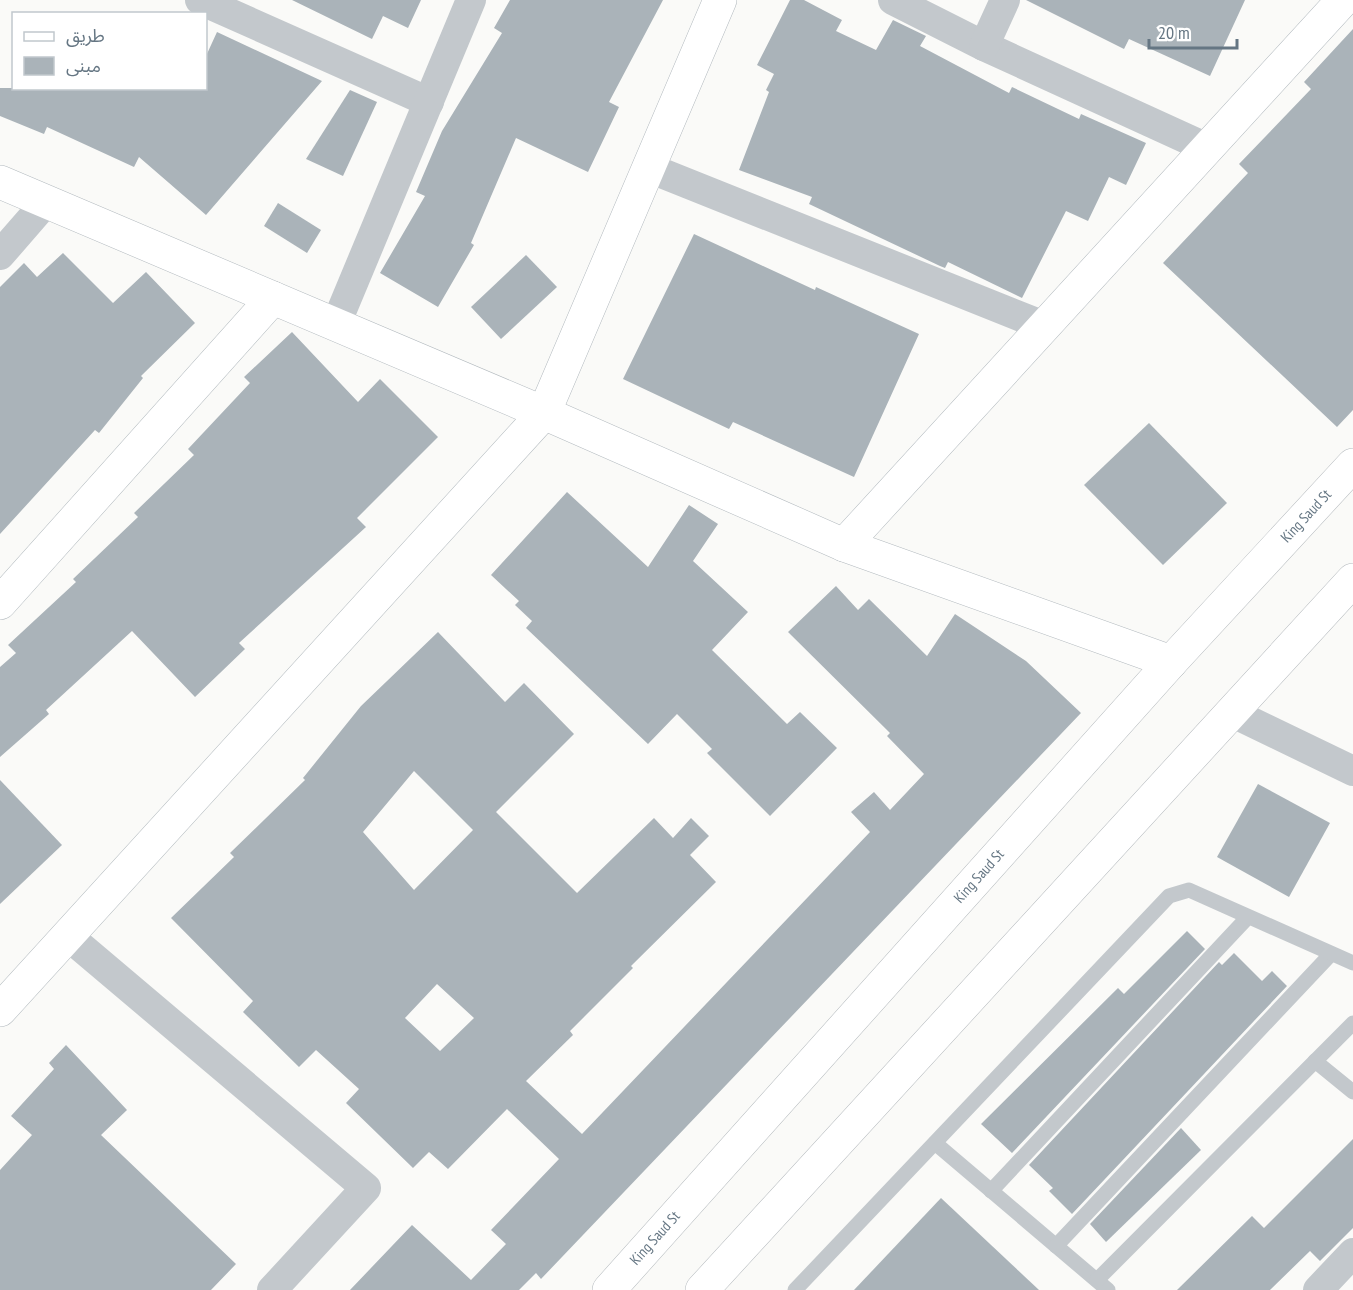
<svg xmlns="http://www.w3.org/2000/svg" width="1353" height="1290" font-family="'PT Sans Narrow','Noto Sans Arabic',sans-serif">
<rect width="100%" height="100%" fill="#fafaf8"/>
<g fill="#aab3b9" fill-rule="evenodd">
<path d="M 292,0 L 421,0 L 408,28 L 383,16 L 372,39 Z"/>
<path d="M 510,0 L 663,0 L 609,102 L 619,107 L 588,172 L 516,138 L 471,243 L 474,245 L 438,307 L 380,273 L 425,196 L 416,192 L 442,131 L 502,33 L 494,28 Z"/>
<path d="M 790,0 L 804,0 L 842,20 L 836,31 L 876,50 L 893,20 L 926,36 L 920,46 L 1009,93 L 1012,87 L 1079,119 L 1081,114 L 1146,143 L 1126,185 L 1109,177 L 1088,221 L 1066,211 L 1022,298 L 948,262 L 945,268 L 940,266 L 809,204 L 812,197 L 739,170 L 769,92 L 766,90 L 774,74 L 757,65 Z"/>
<path d="M 1026,0 L 1245,0 L 1210,76 L 1129,39 L 1124,49 Z"/>
<path d="M 1353,29 L 1353,410 L 1337,427 L 1163,263 L 1248,173 L 1239,164 L 1311,89 L 1304,82 Z"/>
<path d="M 217,32 L 322,81 L 206,215 L 139,157 L 134,167 L 47,127 L 44,134 L 0,116 L 0,88 L 206,88 L 206,56 Z"/>
<path d="M 350,90 L 377,102 L 343,176 L 306,159 Z"/>
<path d="M 278,203 L 321,230 L 307,253 L 264,226 Z"/>
<path d="M 694,234 L 815,290 L 816,287 L 919,334 L 854,477 L 733,422 L 729,429 L 623,379 Z"/>
<path d="M 63,253 L 113,303 L 146,272 L 195,323 L 141,376 L 143,378 L 99,433 L 95,430 L 0,534 L 0,287 L 24,263 L 37,277 Z"/>
<path d="M 526,255 L 557,287 L 501,339 L 471,307 Z"/>
<path d="M 292,332 L 358,402 L 380,379 L 438,437 L 357,518 L 366,527 L 239,643 L 245,649 L 195,697 L 132,631 L 46,710 L 49,714 L 0,757 L 0,667 L 16,653 L 8,645 L 76,582 L 73,579 L 138,517 L 134,513 L 194,455 L 188,449 L 250,383 L 244,377 Z"/>
<path d="M 1149,423 L 1227,503 L 1163,565 L 1084,485 Z"/>
<path d="M 567,492 L 648,567 L 689,505 L 718,524 L 693,561 L 748,612 L 712,650 L 787,724 L 800,712 L 837,748 L 770,816 L 707,753 L 712,749 L 677,714 L 648,744 L 526,628 L 532,621 L 515,605 L 519,601 L 491,575 Z"/>
<path d="M 836,586 L 858,610 L 869,599 L 927,656 L 955,614 L 1026,661 L 1081,713 L 541,1279 L 536,1273 L 519,1290 L 350,1290 L 412,1225 L 471,1280 L 506,1244 L 491,1230 L 559,1159 L 507,1109 L 448,1169 L 429,1152 L 413,1168 L 346,1103 L 359,1089 L 316,1050 L 299,1067 L 243,1012 L 253,1001 L 171,918 L 234,857 L 230,853 L 305,780 L 303,778 L 361,706 L 438,632 L 505,702 L 524,683 L 574,734 L 496,812 L 577,893 L 654,818 L 673,838 L 691,818 L 709,836 L 690,855 L 716,882 L 631,966 L 633,968 L 570,1031 L 573,1035 L 526,1081 L 582,1134 L 870,832 L 851,812 L 874,792 L 890,810 L 924,774 L 887,736 L 890,733 L 788,632 ZM 414,771 L 473,830 L 414,890 L 363,832 ZM 437,984 L 474,1018 L 440,1051 L 405,1018 Z"/>
<path d="M 0,780 L 62,845 L 0,904 Z"/>
<path d="M 1258,784 L 1330,823 L 1289,897 L 1217,857 Z"/>
<path d="M 1187,931 L 1205,949 L 1012,1153 L 981,1124 L 1118,988 L 1124,994 Z"/>
<path d="M 1234,953 L 1262,981 L 1272,971 L 1287,986 L 1072,1214 L 1049,1191 L 1053,1188 L 1029,1165 L 1219,962 L 1222,965 Z"/>
<path d="M 66,1045 L 127,1110 L 101,1135 L 236,1264 L 211,1290 L 0,1290 L 0,1170 L 32,1135 L 11,1116 L 54,1069 L 49,1063 Z"/>
<path d="M 1181,1128 L 1201,1150 L 1106,1242 L 1090,1224 Z"/>
<path d="M 1353,1139 L 1353,1228 L 1320,1261 L 1310,1251 L 1270,1290 L 1177,1290 L 1252,1216 L 1264,1228 Z"/>
<path d="M 941,1198 L 1039,1290 L 854,1290 Z"/>
</g>
<g fill="none" stroke-linecap="round" stroke-linejoin="round">
<defs>
<g id="secondary">
<path d="M 0,182 L 544,413 L 844,545 L 1171,662"/>
<path d="M 844,545 L 1343,0"/>
<path d="M 0,603 L 273,298"/>
<path d="M 0,1010 L 544,413 L 720,0"/>
</g>
<g id="primary">
<path d="M 609,1290 L 1171,662 L 1353,465"/>
<path d="M 702,1290 L 1353,580"/>
</g>
</defs>
<use href="#secondary" stroke="#b3babf" stroke-width="34"/>
<use href="#primary" stroke="#b5babe" stroke-width="34"/>
<g stroke="#c3c8cc" stroke-width="15">
<path d="M 1315,1061 L 1353,1092"/>
<path d="M 935,1143 L 1108,1290"/>
<path d="M 991,1191 L 1248,917"/>
<path d="M 1056,1246 L 1331,954"/>
<path d="M 1097,1280 L 1353,1023"/>
<path d="M 795,1290 L 1169,896 L 1189,890 L 1353,963"/>
</g>
<g stroke="#c3c8cc" stroke-width="30">
<path d="M 200,0 L 429,102"/>
<path d="M 893,0 L 984,46 L 1207,148"/>
<path d="M 984,46 L 1005,0"/>
<path d="M 649,168 L 1044,326"/>
<path d="M 0,255 L 46,202"/>
<path d="M 336,324 L 471,0"/>
<path d="M 1233,713 L 1353,771"/>
<path d="M 68,936 L 366,1188 L 272,1290"/>
<path d="M 1318,1290 L 1353,1253"/>
</g>
<use href="#secondary" stroke="#fff" stroke-width="33"/>
<use href="#primary" stroke="#fff" stroke-width="33"/>
</g>
<g text-anchor="middle" stroke-width="6" stroke-linejoin="round" paint-order="stroke">
<g font-size="15" fill="#657683" stroke="#fff">
<text transform="translate(1306 516) rotate(-47)" y="5">King Saud St</text>
<text transform="translate(979 876) rotate(-48)" y="5">King Saud St</text>
<text transform="translate(655 1238) rotate(-48)" y="5">King Saud St</text>
</g>
</g>
<rect x="12" y="12" width="195" height="78" fill="#ffffff" stroke="#c1c8cd" stroke-width="1.5"/>
<rect x="24" y="32" width="30" height="9" fill="#ffffff" stroke="#c1c8cd" stroke-width="1.5"/>
<text x="66" y="42" font-size="18" fill="#657683">طريق</text>
<rect x="24" y="57" width="30" height="18" fill="#aab3b9" stroke="#c1c8cd" stroke-width="1.5"/>
<text x="66" y="72" font-size="18" fill="#657683">مبنى</text>
<path d="M1149 39v9h88v-9" fill="none" stroke="#657683" stroke-width="3"/>
<text x="1158" y="39" font-size="18" fill="#657683" stroke="#ffffff" stroke-width="4.5" paint-order="stroke">20 m</text>
</svg>
